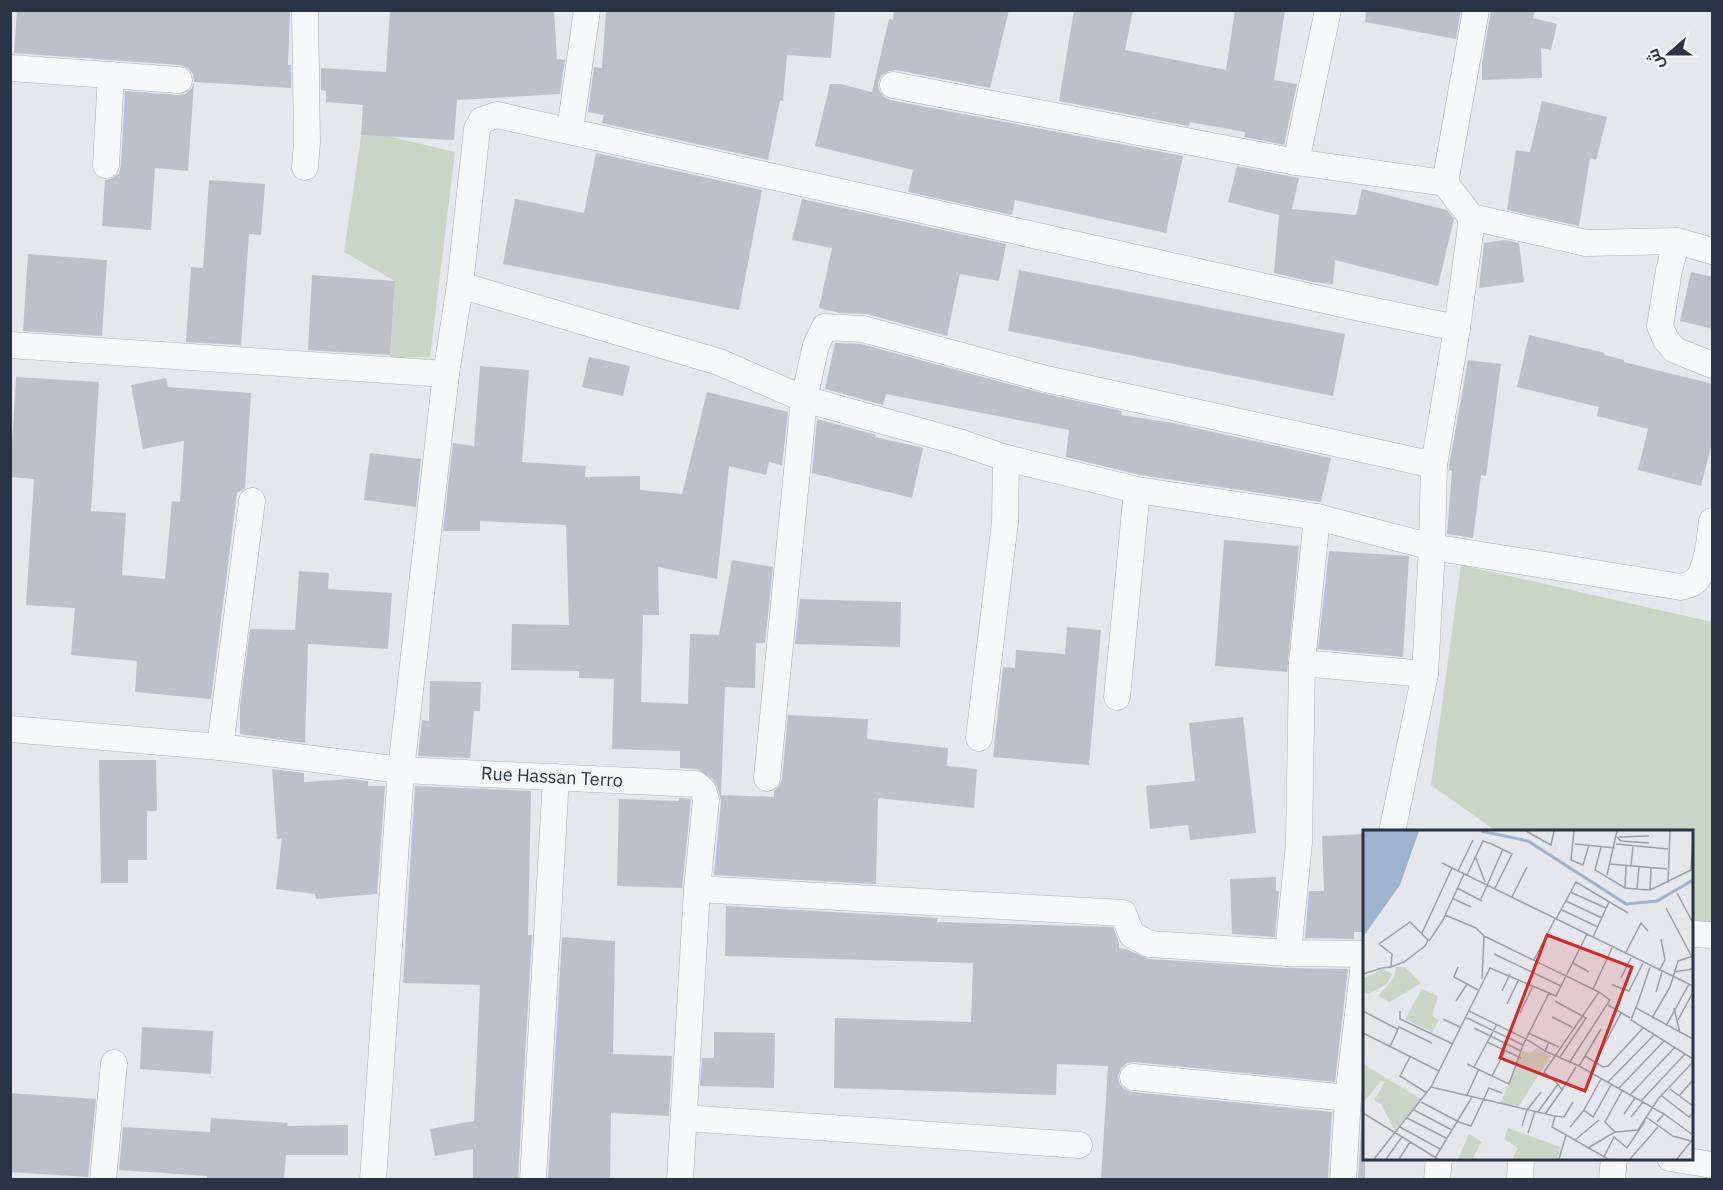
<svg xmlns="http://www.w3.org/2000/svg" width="1723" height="1190" font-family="'IBM Plex Sans',Cairo,sans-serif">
<rect width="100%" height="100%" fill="#e4e7ec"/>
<g fill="#c9d6c5">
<path d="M 362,130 L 455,152 L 430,357 L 390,358 L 395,281 L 344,252 Z"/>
<path d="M 1461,565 L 1712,622 L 1712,945 L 1692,944 L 1692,832 L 1496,831 L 1431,785 Z"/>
</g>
<g fill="#bbc0ca">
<path d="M 17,10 L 290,10 L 288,65 L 291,65 L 291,88 L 194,82 L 188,171 L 155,168 L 151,230 L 102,226 L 105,180 L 113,178 L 119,173 L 121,166 L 125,91 L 178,95 L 185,94 L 192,88 L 194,82 L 193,74 L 188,68 L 180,65 L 14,53 Z"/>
<path d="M 390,10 L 554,10 L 557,59 L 565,60 L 560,94 L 457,100 L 454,140 L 361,135 L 363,105 L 326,102 L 326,91 L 321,90 L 321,68 L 386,72 Z"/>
<path d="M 606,10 L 835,10 L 831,58 L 787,55 L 783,101 L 780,100 L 768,160 L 602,123 L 604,115 L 588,112 L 594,67 L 602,68 Z"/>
<path d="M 894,10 L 1009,10 L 990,88 L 896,70 L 889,71 L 882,75 L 878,82 L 879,90 L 884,97 L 890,100 L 1183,156 L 1166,233 L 1015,200 L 1012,215 L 908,192 L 913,170 L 815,146 L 830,84 L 840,84 L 872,92 L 889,19 L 893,20 Z"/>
<path d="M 1074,10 L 1133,10 L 1125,50 L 1226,70 L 1235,10 L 1285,10 L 1274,80 L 1297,84 L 1284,145 L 1244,137 L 1245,132 L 1190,122 L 1189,126 L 1059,101 Z"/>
<path d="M 1366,10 L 1461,10 L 1456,39 L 1365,22 Z"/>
<path d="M 1491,10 L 1535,10 L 1533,18 L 1557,24 L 1551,50 L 1541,48 L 1542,78 L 1482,80 L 1482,63 Z"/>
<path d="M 1542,101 L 1607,117 L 1596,160 L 1590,158 L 1579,226 L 1507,210 L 1516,150 L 1530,152 Z"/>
<path d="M 596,153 L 762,190 L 739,310 L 503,264 L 515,199 L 584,213 Z"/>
<path d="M 1237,166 L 1299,178 L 1292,209 L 1356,215 L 1362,189 L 1447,210 L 1454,219 L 1438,286 L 1335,260 L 1333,284 L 1313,282 L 1274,273 L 1279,215 L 1228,202 Z"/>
<path d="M 209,180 L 265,184 L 261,235 L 249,234 L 241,345 L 186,342 L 191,267 L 203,268 Z"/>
<path d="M 802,199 L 1006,244 L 999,281 L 960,274 L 947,336 L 867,314 L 840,313 L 819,308 L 832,248 L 792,240 Z"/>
<path d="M 1504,240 L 1519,243 L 1524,282 L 1479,288 L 1484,243 Z"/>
<path d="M 28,254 L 107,260 L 102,336 L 23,331 Z"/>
<path d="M 1019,270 L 1345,334 L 1333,396 L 1008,331 Z"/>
<path d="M 1691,272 L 1713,277 L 1713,329 L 1680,321 Z"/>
<path d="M 312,275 L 395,281 L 390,355 L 308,350 Z"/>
<path d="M 1529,335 L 1605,353 L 1604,355 L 1624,360 L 1624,362 L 1713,384 L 1713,439 L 1701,486 L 1638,470 L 1648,429 L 1597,416 L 1599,407 L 1517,387 Z"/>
<path d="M 835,343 L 861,344 L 1042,393 L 1122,411 L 1121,415 L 1173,423 L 1331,458 L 1321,502 L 1140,475 L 1066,457 L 1069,430 L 886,394 L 883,405 L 825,389 Z"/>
<path d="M 589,357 L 630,366 L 623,396 L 582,387 Z"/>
<path d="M 1468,360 L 1501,364 L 1486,476 L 1481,475 L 1473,538 L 1447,534 L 1452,471 L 1449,470 L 1449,466 Z"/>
<path d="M 480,366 L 529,370 L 522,462 L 586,466 L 585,477 L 640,476 L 640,490 L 682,494 L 707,392 L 788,412 L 782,465 L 769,462 L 766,475 L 729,466 L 717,579 L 658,567 L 659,615 L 643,615 L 641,702 L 688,704 L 690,634 L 719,635 L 732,560 L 773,567 L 765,643 L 756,643 L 755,688 L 725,687 L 721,795 L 774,797 L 774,791 L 779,786 L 782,779 L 788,715 L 868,719 L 867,739 L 948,748 L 947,766 L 977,769 L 974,808 L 878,798 L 876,884 L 714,875 L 721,801 L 717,786 L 713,779 L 697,769 L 680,768 L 680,751 L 612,749 L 614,679 L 579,678 L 579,671 L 511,670 L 512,624 L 569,625 L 566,525 L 480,521 L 480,531 L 443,531 L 453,443 L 474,446 Z"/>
<path d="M 16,377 L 99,382 L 91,511 L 126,513 L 122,575 L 165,579 L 172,501 L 180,502 L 184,441 L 143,449 L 131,385 L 166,378 L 168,387 L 251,393 L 245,488 L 237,493 L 211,699 L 135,692 L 137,661 L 71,655 L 75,608 L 26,605 L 34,479 L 10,477 Z"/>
<path d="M 817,419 L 876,435 L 875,437 L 923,448 L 912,498 L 812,473 Z"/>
<path d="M 370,453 L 421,459 L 416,507 L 364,500 Z"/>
<path d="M 1224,540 L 1299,546 L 1287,672 L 1215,666 Z"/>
<path d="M 1329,551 L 1409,556 L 1403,657 L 1318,649 Z"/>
<path d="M 299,571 L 329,573 L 328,589 L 392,593 L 388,649 L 308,644 L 305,743 L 240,734 L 240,706 L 250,629 L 295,630 Z"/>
<path d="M 800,599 L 901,602 L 900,647 L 795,644 Z"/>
<path d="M 1067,627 L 1101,630 L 1089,765 L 993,757 L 1003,667 L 1015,668 L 1016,650 L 1065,654 Z"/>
<path d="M 430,681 L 481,682 L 480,711 L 474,711 L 470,758 L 418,756 L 422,720 L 429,721 Z"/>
<path d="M 1243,717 L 1256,833 L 1190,840 L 1188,825 L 1150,829 L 1146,786 L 1195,781 L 1189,723 Z"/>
<path d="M 99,760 L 156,760 L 157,811 L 147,811 L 147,860 L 128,860 L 128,883 L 101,883 Z"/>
<path d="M 272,769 L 304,773 L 304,782 L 351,779 L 368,781 L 368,786 L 385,786 L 377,894 L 316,899 L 315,894 L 276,889 L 282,838 L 277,839 Z"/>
<path d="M 415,786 L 531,791 L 528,935 L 532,935 L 518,1179 L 473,1179 L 473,1149 L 435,1156 L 430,1129 L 474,1121 L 480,985 L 403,983 Z"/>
<path d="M 679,798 L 690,799 L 691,801 L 682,888 L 617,886 L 619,799 L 679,801 Z"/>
<path d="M 1365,834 L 1365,932 L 1354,932 L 1354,939 L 1305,938 L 1309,891 L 1324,891 L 1322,836 Z"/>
<path d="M 1276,877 L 1276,891 L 1279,891 L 1275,937 L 1232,934 L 1230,879 Z"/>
<path d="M 726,906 L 938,918 L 937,922 L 1113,927 L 1119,942 L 1119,948 L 1126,949 L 1149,959 L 1287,968 L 1348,969 L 1335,1082 L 1134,1062 L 1127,1063 L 1121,1068 L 1118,1076 L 1119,1083 L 1124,1089 L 1132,1092 L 1332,1112 L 1328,1179 L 1101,1179 L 1108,1066 L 1057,1064 L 1056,1095 L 834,1088 L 835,1018 L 971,1022 L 973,963 L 725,956 Z"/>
<path d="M 562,937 L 615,941 L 613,1054 L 672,1056 L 669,1116 L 611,1113 L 610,1179 L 548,1179 Z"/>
<path d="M 142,1027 L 213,1031 L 211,1074 L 140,1069 Z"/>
<path d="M 714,1032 L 775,1033 L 774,1088 L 700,1086 L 702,1058 L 714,1058 Z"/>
<path d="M 1365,1086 L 1365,1179 L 1358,1179 L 1363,1099 Z"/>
<path d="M 10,1093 L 96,1099 L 88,1177 L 10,1172 Z"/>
<path d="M 211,1118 L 288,1123 L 287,1126 L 348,1125 L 348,1155 L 286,1155 L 284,1179 L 207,1179 L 207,1176 L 119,1170 L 123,1127 L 210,1132 Z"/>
</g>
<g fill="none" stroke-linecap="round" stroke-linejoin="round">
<defs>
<g id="minor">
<path d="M 305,10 L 307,143 L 305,167"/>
<path d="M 1328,10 L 1296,162 L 1445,183 L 1471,217 L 1470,234 L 1457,328 L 1434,465 L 1432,547 L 1425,674"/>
<path d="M 10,68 L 179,80"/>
<path d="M 893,85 L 1296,162"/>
<path d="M 570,130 L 587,10"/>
<path d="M 106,165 L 111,75"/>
<path d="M 1445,183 L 1476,10"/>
<path d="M 1471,217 L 1586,243 L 1677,241 L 1712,251"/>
<path d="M 1677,241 L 1669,270 L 1660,326 L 1666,340 L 1675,350 L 1712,365"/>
<path d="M 460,285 L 477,129 L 482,120 L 497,115 L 1360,308 L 1457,328"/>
<path d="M 10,345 L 446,374"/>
<path d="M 1302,663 L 1425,674 L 1392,832"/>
<path d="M 1117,697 L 1137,490"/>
<path d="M 10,729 L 220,747 L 401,770 L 696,784 L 703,790 L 706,800 L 697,889 L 680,1180"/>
<path d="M 979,738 L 1005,522 L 1006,458"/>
<path d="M 220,747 L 252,501"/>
<path d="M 767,778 L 804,399 L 816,345 L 825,327 L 863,329 L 1046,379 L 1434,465"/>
<path d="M 697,889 L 1123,913 L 1132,935 L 1150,944 L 1288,953 L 1364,954"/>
<path d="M 1692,934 L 1712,935"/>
<path d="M 1288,953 L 1299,843 L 1302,663 L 1317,517"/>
<path d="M 1133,1077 L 1348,1098"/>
<path d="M 684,1118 L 1079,1145"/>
<path d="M 1670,1158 L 1712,1165"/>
<path d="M 103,1180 L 114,1063"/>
<path d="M 373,1180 L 401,770 L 446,374 L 460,285 L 719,362 L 804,399 L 959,442 L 1006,458 L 1137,490 L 1317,517 L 1432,547 L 1681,587 C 1687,585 1695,584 1698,578 C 1708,566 1710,537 1712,521"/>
<path d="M 533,1180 L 556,777"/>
<path d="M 1343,1180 L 1348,1098 L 1364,963"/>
<path d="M 1437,1180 L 1439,1158"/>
<path d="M 1520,1180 L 1521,1158"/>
<path d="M 1612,1180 L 1614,1158"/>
</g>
</defs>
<use href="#minor" stroke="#a9aeb7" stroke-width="27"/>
<use href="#minor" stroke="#f7f8fa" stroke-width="26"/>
</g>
<g text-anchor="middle" stroke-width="4.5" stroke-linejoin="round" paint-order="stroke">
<g font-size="18" fill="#2b3445" stroke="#f4f6f9">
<text transform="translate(552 777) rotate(3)" y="6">Rue Hassan Terro</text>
</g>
</g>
<g transform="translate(1363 830)">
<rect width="330" height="330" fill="#e4e7ec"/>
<path d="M 33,137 L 42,137 L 58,153 L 27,172 L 15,166 L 31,148 ZM 21,139 L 29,144 L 24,154 L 5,164 L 0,162 L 0,148 ZM 59,159 L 75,166 L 69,186 L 76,190 L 69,202 L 42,189 ZM 174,218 L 188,226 L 155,277 L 137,274 L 159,221 L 167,223 ZM 0,234 L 58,269 L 32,301 L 18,274 L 11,270 L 22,252 L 18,251 L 0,273 ZM 145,298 L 197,317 L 195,329 L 149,329 L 155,318 L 141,309 ZM 106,304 L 119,312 L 109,329 L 95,329 Z" fill="#c9d6c5"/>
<path d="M 0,1 L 56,1 L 37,55 L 0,107 Z" fill="#9fb4cc"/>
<path fill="none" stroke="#9fb4cc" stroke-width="3" d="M 118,1 L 165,11 L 263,74 L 294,71 L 330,50"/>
<path fill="none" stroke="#9a9fa9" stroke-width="1.5" d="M 163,1 L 188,15 L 191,1M 211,1 L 208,30 L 220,35 L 226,15M 254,7 L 258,11 L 286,13M 256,7 L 286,6M 212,14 L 252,18M 253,14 L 305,19M 238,17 L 232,40 L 262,58 L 287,60 L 330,39M 113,28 L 122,52M 79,33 L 330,156M 247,34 L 304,39M 268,36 L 270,16M 328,39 L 330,7M 95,41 L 110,10M 104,45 L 120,11 L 129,14 L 149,24 L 132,58M 244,45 L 254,1M 305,53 L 307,1M 94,58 L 119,71M 262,58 L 263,36M 274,59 L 276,37M 287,60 L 288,38M 207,62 L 243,78M 314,63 L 330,93M 149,67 L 164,37M 89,68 L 108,77M 118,69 L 140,19M 203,71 L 239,88M 303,78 L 329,127M 199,80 L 235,97M 82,85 L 113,98 L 121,106M 193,89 L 213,52 L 265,83M 59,103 L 89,38M 230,107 L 246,72M 66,111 L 80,90 L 101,44M 131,124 L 198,156M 262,124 L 278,93 L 285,101M 171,130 L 192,89M 210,133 L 226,142M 95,137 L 91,147 L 104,154M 287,137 L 273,178 L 330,209M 296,141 L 302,130 L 298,109M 311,142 L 330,139M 0,144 L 19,138 L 28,137 L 41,132 L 62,116 L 65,110 L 47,92 L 16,114 L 29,124 L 28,137M 258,148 L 268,128M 119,149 L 121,106 L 236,162 L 181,242 L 195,254 L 175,282M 249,155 L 266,161 L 280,133M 230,159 L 249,118M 139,161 L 147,144M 293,162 L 299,142M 93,171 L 104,154 L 115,160M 192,171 L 223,188 L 197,227M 144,174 L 156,149M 245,175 L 267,188M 273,177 L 268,190 L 330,229M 311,178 L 317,203M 0,181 L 34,199M 37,181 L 37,189 L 90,214M 106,181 L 163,209 L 186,163M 157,183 L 170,156M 102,187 L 160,215 L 163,209 L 182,221 L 186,212M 189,187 L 209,197M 289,188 L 307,157 L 315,131 L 330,126M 80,189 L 97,197M 315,190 L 330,162M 303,196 L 326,154M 111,198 L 158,221M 0,203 L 76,241M 165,203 L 196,217M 124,212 L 158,228M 27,217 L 36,197 L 69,213M 182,221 L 216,236 L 301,284M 222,226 L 238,199M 47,227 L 37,246 L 64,263M 232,232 L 258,183M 206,233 L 247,170 L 236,162M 104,234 L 146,254 L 160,215M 216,236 L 222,226 L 240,237 L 245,236 L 280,198M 111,237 L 134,194M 129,246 L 142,221M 238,249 L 221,280 L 230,287 L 248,255M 244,253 L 291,205M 68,257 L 192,286 L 189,297 L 245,329M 255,259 L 301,211M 307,259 L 330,276M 199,260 L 213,237M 104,265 L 116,239M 267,265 L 312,217M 299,266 L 326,287 L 330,283M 316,266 L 330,250M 278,271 L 322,224M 58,272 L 96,292M 51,280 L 89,300M 0,283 L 75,329M 182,284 L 199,260 L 195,254M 261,284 L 272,268M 192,286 L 201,287 L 210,272M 268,287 L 280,272M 283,287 L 310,306 L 328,311M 44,288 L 83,308M 96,292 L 108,296 L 126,258 L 139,263M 294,292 L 301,284 L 330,305M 159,296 L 164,280 L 178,262M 37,297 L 77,319M 207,297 L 221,280M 252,302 L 242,292 L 259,261M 165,303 L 172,281M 212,310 L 236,290M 225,318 L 252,302 L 275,300 L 295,269 L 330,232M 241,327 L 251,307 L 264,318 L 282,291M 72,328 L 109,267M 11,329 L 68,257 L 127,138 L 193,166 L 224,104M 23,329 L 39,307M 36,329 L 47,312M 196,329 L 203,305M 267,329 L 295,297M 314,329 L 330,309"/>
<path fill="#d62828" fill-opacity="0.15" stroke="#d62828" stroke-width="3" d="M 184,105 L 269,137 L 222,261 L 137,228 Z"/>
<rect width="330" height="330" fill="none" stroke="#2b3445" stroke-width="3"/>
</g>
<rect width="1723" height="1190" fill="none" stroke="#2b3445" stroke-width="24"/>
<g transform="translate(1669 54) rotate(249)" stroke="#f4f6f9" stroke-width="4.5" paint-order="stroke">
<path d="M0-4.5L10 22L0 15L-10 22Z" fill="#2b3445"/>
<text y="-9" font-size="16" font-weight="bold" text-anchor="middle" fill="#2b3445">ش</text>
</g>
</svg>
